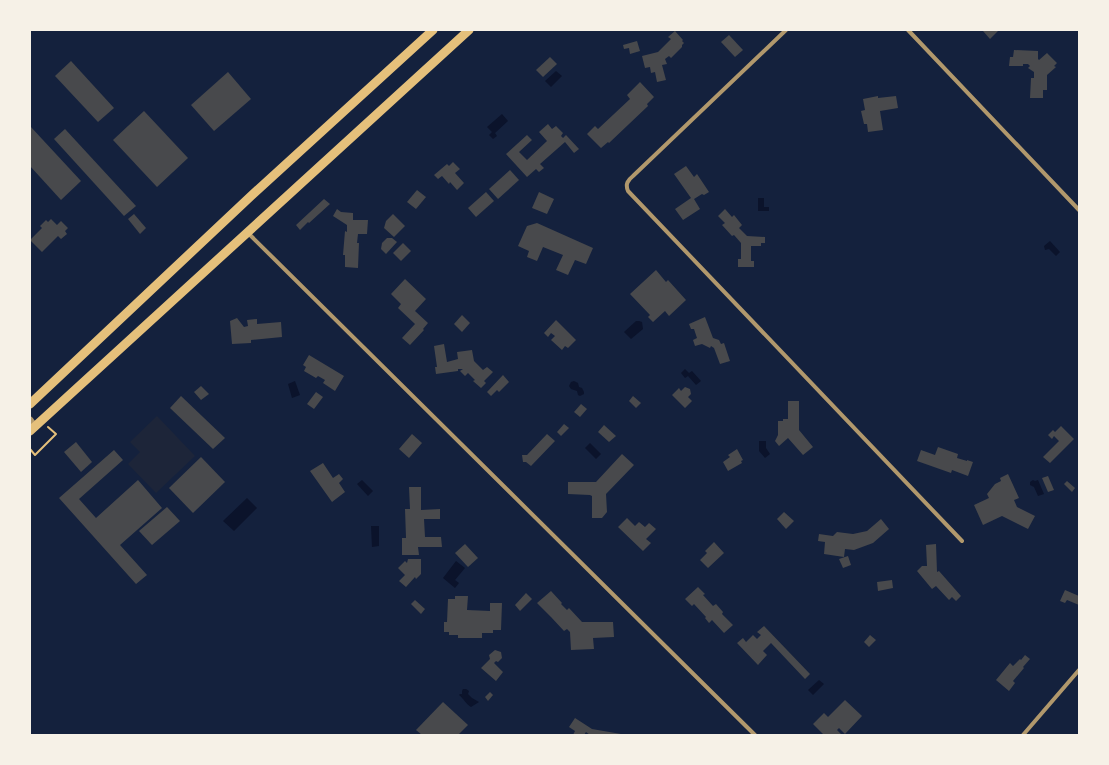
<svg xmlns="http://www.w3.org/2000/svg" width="1109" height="765" font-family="Montserrat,sans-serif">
<rect width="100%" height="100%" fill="#14213d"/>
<path fill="#1d2539" d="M 157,416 L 195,456 L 156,493 L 128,464 L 140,452 L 130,442 Z"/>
<g fill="#0b132b">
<path d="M 556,71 L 562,76 L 551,87 L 545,81 Z"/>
<path d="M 502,114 L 508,121 L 495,133 L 497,136 L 493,139 L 489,135 L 492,132 L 487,127 Z"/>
<path d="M 758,198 L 764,198 L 764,207 L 769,207 L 769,211 L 758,211 Z"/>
<path d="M 1050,241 L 1060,252 L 1056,256 L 1049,249 L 1045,250 L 1044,246 Z"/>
<path d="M 636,321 L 639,321 L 642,322 L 643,329 L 631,339 L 624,332 Z"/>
<path d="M 685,369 L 689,373 L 692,371 L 701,381 L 696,385 L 688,376 L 685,378 L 681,373 Z"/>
<path d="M 295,381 L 300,395 L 292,398 L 288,384 Z"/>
<path d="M 574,381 L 578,383 L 579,387 L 582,388 L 584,392 L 584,394 L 580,396 L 578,395 L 577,391 L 571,389 L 569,386 L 571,382 Z"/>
<path d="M 759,441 L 766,441 L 766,448 L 770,454 L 765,458 L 759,451 Z"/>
<path d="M 590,443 L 601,454 L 596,459 L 585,448 Z"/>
<path d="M 362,480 L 373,491 L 368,496 L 357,484 Z"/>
<path d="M 1033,480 L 1035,481 L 1038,480 L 1044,494 L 1038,496 L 1034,487 L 1030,485 L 1030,482 Z"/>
<path d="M 247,498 L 257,508 L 234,531 L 223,521 Z"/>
<path d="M 371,526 L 379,526 L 379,546 L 372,547 Z"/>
<path d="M 456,561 L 465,568 L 455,580 L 459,583 L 455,588 L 443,578 Z"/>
<path d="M 819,680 L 824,684 L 813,695 L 808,690 Z"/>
<path d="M 463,689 L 466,689 L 469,691 L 468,694 L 472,698 L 479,702 L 471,707 C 466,704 464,699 459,695 L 460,694 L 462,694 L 462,691 Z"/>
</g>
<g fill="#48494c">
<path d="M 984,30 L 999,30 L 990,39 L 983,31 Z"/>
<path d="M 675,31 L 683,40 L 682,41 L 684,43 L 682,45 L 682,47 L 671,58 L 669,56 L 665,59 L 667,64 L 662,65 L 666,80 L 657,82 L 655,72 L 651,73 L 650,67 L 645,68 L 642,56 L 658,52 L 671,39 L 668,37 Z"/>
<path d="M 729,35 L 743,50 L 735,57 L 721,42 Z"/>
<path d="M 637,41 L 640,51 L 630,54 L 629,48 L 624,49 L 623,45 Z"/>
<path d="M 1014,50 L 1038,51 L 1038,59 L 1039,60 L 1047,53 L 1057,63 L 1054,66 L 1056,67 L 1047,75 L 1047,90 L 1043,90 L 1043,98 L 1030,98 L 1031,78 L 1034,78 L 1034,72 L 1028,68 L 1030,66 L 1028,64 L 1023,64 L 1023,66 L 1009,66 L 1010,57 L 1013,57 Z"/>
<path d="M 550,57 L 557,64 L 543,77 L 536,70 Z"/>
<path d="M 71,61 L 114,108 L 98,122 L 55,76 Z"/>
<path d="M 228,72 L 251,99 L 214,131 L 191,105 Z"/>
<path d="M 640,82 L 654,97 L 647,104 L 648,106 L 609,143 L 608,142 L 601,148 L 587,134 L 595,126 L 598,129 L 630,99 L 627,95 Z"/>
<path d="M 878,96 L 878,98 L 896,96 L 898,108 L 880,111 L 883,130 L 868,132 L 867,124 L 864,124 L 861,111 L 865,110 L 863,99 Z"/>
<path d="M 144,111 L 188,158 L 157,187 L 113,140 Z"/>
<path d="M 548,124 L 552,129 L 556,126 L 563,133 L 561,136 L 563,138 L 566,135 L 579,149 L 574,153 L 565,142 L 540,164 L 544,168 L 539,172 L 536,169 L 527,177 L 506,154 L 527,135 L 532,140 L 519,152 L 527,160 L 547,141 L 539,132 Z"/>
<path d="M 30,126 L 81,181 L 61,200 L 30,166 Z"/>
<path d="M 65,129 L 136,206 L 124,216 L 54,139 Z"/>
<path d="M 453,162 L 460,169 L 455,173 L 464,183 L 457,190 L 450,182 L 449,184 L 442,176 L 438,179 L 434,175 L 447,164 L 449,166 Z"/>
<path d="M 686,166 L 694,177 L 697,174 L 709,192 L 704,195 L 702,194 L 694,199 L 700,209 L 683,220 L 675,209 L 691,198 L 674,174 Z"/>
<path d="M 510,170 L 519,180 L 498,199 L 489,189 Z"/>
<path d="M 417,190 L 426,197 L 416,209 L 407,202 Z"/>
<path d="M 486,192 L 494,201 L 476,217 L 468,208 Z"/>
<path d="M 539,192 L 554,199 L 547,214 L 532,208 Z"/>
<path d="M 324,199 L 330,204 L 309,223 L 308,222 L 300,230 L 296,225 Z"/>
<path d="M 337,209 L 341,212 L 353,213 L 353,220 L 368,220 L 367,234 L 358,234 L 357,243 L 359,243 L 358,268 L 345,267 L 345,255 L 343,255 L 345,231 L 347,232 L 347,225 L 333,216 Z"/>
<path d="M 725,209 L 732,217 L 734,215 L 742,225 L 739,228 L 747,236 L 765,237 L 765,243 L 761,243 L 761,246 L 751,246 L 751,261 L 754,261 L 754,267 L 738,267 L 738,259 L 741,259 L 741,243 L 734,235 L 732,236 L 722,225 L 725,223 L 718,216 Z"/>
<path d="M 134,214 L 146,228 L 140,234 L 128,219 Z"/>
<path d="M 393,214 L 405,226 L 394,237 L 384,228 L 386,221 Z"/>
<path d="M 51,219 L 57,225 L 61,221 L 68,228 L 65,231 L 67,234 L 61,239 L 58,236 L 42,252 L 30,240 L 42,228 L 40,226 L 46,220 L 48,222 Z"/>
<path d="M 537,223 L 593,248 L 586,264 L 575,260 L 568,275 L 556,270 L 563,255 L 543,247 L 537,261 L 527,257 L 529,251 L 518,246 L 527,226 Z"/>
<path d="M 387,238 L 392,238 L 397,242 L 386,254 L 381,249 L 382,243 Z"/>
<path d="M 403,243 L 411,251 L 401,261 L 393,253 Z"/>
<path d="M 656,270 L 666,282 L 668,280 L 686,300 L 669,316 L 665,311 L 653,322 L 648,317 L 650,315 L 630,294 Z"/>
<path d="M 405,279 L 426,299 L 415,311 L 428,323 L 423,329 L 424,330 L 410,345 L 402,338 L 415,324 L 398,308 L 401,304 L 391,294 Z"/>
<path d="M 462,315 L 470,323 L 462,332 L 454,324 Z"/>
<path d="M 705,317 L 713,338 L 719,340 L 721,344 L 724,343 L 730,361 L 720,364 L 714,348 L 711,346 L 710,348 L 702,344 L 695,346 L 693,340 L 697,338 L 694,329 L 691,329 L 689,324 Z"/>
<path d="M 237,318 L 244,327 L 248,326 L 247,320 L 257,319 L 257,324 L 281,322 L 282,337 L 251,340 L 251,343 L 232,344 L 230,321 Z"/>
<path d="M 556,320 L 576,340 L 568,348 L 565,346 L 562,350 L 551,340 L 555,336 L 551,333 L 548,337 L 544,333 Z"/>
<path d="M 444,344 L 447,362 L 458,359 L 457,352 L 472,350 L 474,361 L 483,370 L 487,367 L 493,372 L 484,381 L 486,383 L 481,388 L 473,381 L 475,380 L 468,373 L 465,376 L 460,371 L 463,369 L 458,369 L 458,371 L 436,374 L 435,367 L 437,367 L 434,346 Z"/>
<path d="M 309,355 L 344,376 L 335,391 L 323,383 L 325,380 L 318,376 L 316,378 L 304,371 L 306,367 L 303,365 Z"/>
<path d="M 503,375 L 509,382 L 499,392 L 497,390 L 491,396 L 487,392 Z"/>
<path d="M 201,386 L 209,394 L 201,400 L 194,392 Z"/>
<path d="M 685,387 L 690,389 L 691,394 L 688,397 L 692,401 L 685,408 L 672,395 L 679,388 L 681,391 Z"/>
<path d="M 316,392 L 323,397 L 314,409 L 307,404 Z"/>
<path d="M 181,396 L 225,438 L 213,449 L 170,408 Z"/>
<path d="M 633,396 L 641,403 L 636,408 L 629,401 Z"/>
<path d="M 788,401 L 799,401 L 799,430 L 813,447 L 803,455 L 788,438 L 779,446 L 775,441 L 778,435 L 778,421 L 783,421 L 783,419 L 788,419 Z"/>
<path d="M 581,404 L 587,409 L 580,417 L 574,412 Z"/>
<path d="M 564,424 L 569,428 L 561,436 L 557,432 Z"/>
<path d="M 604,425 L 616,436 L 609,442 L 598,432 Z"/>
<path d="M 1061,426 L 1074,439 L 1050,463 L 1043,457 L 1059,441 L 1054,436 L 1052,439 L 1048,435 L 1053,430 L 1055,432 Z"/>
<path d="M 412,434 L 422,443 L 409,458 L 399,449 Z"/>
<path d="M 547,434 L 555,441 L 531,466 L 526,462 L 523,462 L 522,455 L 527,455 Z"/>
<path d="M 76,442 L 92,462 L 81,472 L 64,452 Z"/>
<path d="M 938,447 L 958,454 L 957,458 L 967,461 L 967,460 L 973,462 L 968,476 L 952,470 L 951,473 L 917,461 L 921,450 L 935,455 Z"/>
<path d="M 737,449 L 743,460 L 741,461 L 742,463 L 728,471 L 723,462 L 730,457 L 728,455 Z"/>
<path d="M 114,450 L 123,460 L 79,499 L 96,518 L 138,480 L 162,508 L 120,545 L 147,575 L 136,584 L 59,498 Z"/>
<path d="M 622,454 L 634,465 L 606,494 L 607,512 L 602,518 L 592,518 L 592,496 L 590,495 L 568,494 L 568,482 L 596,482 Z"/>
<path d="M 201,457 L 225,482 L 193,513 L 169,488 Z"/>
<path d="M 323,463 L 333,478 L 339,474 L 343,479 L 339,483 L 345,492 L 332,502 L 310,471 Z"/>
<path d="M 1008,474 L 1019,498 L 1014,500 L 1017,507 L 1035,516 L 1028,529 L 1002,516 L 983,525 L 974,505 L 989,498 L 987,494 L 995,484 L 1001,481 L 1000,478 Z"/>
<path d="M 1048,476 L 1054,490 L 1048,492 L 1042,478 Z"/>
<path d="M 1067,481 L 1075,488 L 1072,492 L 1064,484 Z"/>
<path d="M 409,487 L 421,487 L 421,510 L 440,509 L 440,519 L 424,519 L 425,537 L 441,537 L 442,547 L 418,547 L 419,555 L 402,555 L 402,538 L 406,538 L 405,509 L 410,509 Z"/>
<path d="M 167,507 L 180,521 L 152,545 L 139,531 Z"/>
<path d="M 784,512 L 794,521 L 786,529 L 777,519 Z"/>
<path d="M 627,518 L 635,526 L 639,522 L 645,527 L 649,523 L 656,529 L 646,539 L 651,543 L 643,551 L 618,527 Z"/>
<path d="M 881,519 L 889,529 L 873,543 L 854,550 L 845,549 L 844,557 L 824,554 L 825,542 L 818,541 L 819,534 L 833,536 L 837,532 L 853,534 L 867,531 Z"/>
<path d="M 714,542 L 724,553 L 708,568 L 700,560 L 707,553 L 705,551 Z"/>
<path d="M 465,544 L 478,558 L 468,567 L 455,553 Z"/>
<path d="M 936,544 L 937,572 L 939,571 L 961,596 L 956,601 L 952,597 L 949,600 L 936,586 L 932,589 L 917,571 L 922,566 L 927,566 L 926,545 Z"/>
<path d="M 848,556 L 851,565 L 843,568 L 839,559 Z"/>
<path d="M 408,559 L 421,559 L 421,574 L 416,579 L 415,577 L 406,587 L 399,581 L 405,575 L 398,568 L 405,561 L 407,563 Z"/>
<path d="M 892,580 L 893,588 L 878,591 L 877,582 Z"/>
<path d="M 698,587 L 705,594 L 703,595 L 713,606 L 716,604 L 723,612 L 722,614 L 733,625 L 724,633 L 712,620 L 709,623 L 705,618 L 706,617 L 694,604 L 692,606 L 685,599 Z"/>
<path d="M 1065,590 L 1079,596 L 1079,605 L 1067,600 L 1065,603 L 1060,601 Z"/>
<path d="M 551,591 L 562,603 L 561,604 L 567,610 L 569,608 L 582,622 L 613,622 L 614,637 L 593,638 L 594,649 L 571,650 L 570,632 L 567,629 L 564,631 L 551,617 L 537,603 Z"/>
<path d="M 526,593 L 532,599 L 520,611 L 515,605 Z"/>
<path d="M 455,596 L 468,596 L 467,610 L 490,611 L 490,603 L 502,603 L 501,630 L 493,630 L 493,633 L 482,633 L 482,638 L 458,638 L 458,635 L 449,635 L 449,632 L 444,632 L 444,622 L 447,622 L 448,599 L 455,599 Z"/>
<path d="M 415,600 L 425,609 L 421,614 L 411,604 Z"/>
<path d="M 764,626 L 810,674 L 805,679 L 771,643 L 763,651 L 767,655 L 758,665 L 737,643 L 743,638 L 746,642 L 753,635 L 757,639 L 761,635 L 757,632 Z"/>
<path d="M 870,635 L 876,640 L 869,647 L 864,642 Z"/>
<path d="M 495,650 L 501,652 L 502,658 L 498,662 L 496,661 L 494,663 L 503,672 L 496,681 L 481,668 L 490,659 L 489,655 Z"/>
<path d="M 1025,655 L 1030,659 L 1023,667 L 1024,668 L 1013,681 L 1015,683 L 1009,691 L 996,680 L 1010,663 L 1013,666 L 1020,659 L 1021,660 Z"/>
<path d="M 490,692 L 493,695 L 488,701 L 485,697 Z"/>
<path d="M 845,700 L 862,716 L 845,734 L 839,728 L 837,730 L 842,735 L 833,735 L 832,734 L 831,735 L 824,735 L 813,724 L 824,713 L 828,717 Z"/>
<path d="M 443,702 L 468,725 L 458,735 L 422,735 L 416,730 Z"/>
<path d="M 575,718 L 592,729 L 621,734 L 621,735 L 590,735 L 586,732 L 584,735 L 573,735 L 575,731 L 569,727 Z"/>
</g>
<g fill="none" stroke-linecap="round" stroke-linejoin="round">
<path stroke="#e5c07b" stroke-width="2" d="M 30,449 L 35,455 L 56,434 L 48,427"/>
<g stroke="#b1986c" stroke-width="4">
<path d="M 786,30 L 633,176 C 628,180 625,184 628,191 L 962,541"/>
<path d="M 908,30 L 1079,210"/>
<path d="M 248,233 L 755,735"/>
<path d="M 1023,735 L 1079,670"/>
</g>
<path stroke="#b1986c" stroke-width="7" d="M 30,420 L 35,427"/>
<g stroke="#e5c07b" stroke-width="9">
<path d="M 30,404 L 251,196 L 433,30"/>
<path d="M 30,431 L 469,30"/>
</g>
</g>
<rect width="1109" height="765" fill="none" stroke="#f6f1e7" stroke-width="62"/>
</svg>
